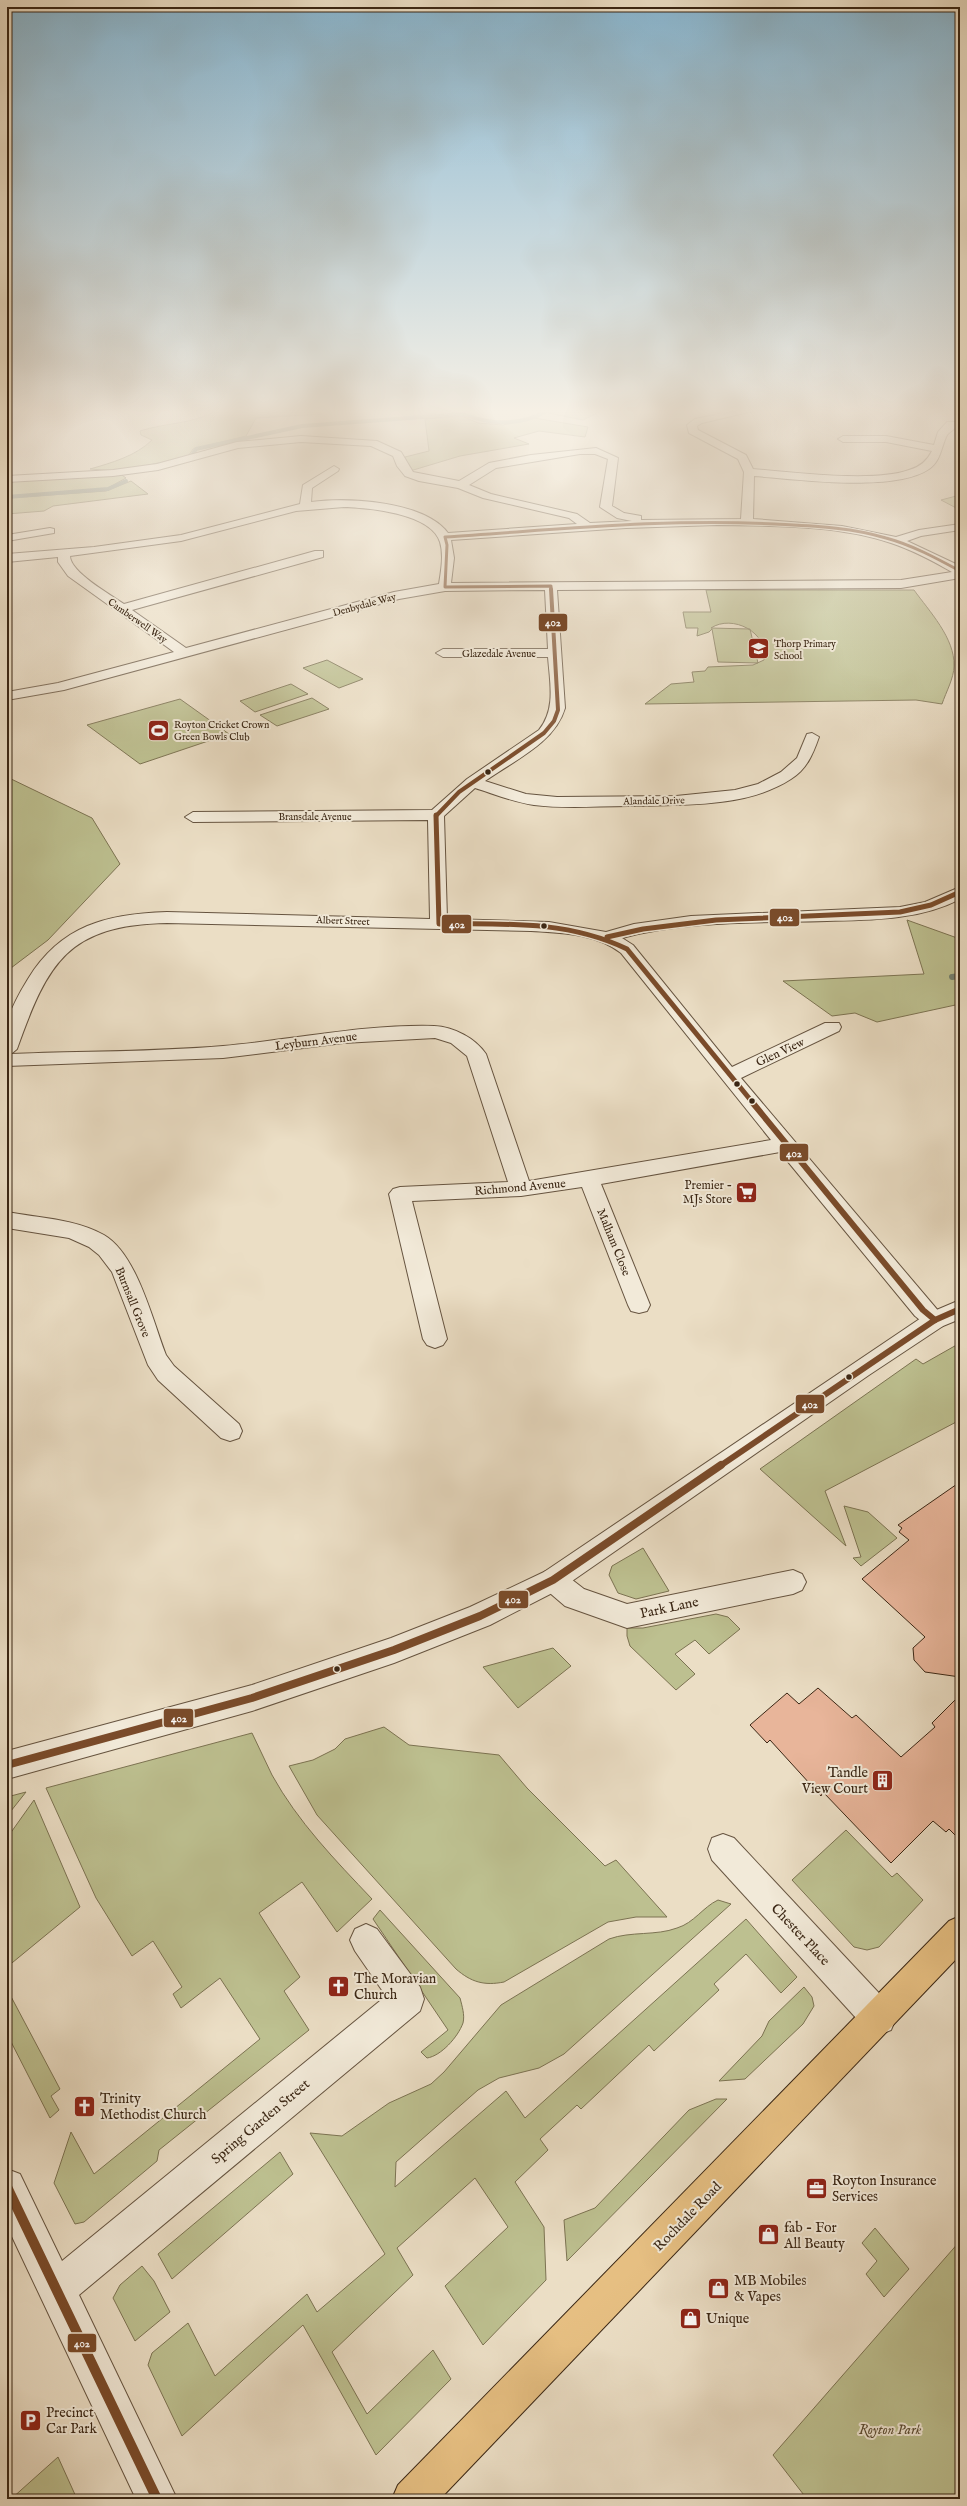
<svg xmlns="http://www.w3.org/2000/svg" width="967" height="2506" font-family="'IM FELL English',serif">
<rect width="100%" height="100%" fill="#ebdec5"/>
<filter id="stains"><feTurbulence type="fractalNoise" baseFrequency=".005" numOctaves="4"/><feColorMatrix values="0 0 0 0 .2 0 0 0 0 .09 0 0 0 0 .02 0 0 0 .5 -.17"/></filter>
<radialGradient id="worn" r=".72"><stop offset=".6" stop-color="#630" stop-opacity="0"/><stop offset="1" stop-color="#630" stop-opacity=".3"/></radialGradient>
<g fill="#bdc090" stroke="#7c7352">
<path d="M 215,411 L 321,411 L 322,414 L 256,418 L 246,436 L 193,449 L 189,455 L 180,459 L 116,471 L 90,469 C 111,463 136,456 152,440 L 141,435 L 140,431 C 164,423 194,424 215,411 Z"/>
<path d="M 553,411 L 601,411 L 583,420 L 548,413 Z"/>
<path d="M 462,416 L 478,423 L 503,425 L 534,418 L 588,427 L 585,437 L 539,431 L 514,438 L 529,444 L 460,456 L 410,471 L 405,457 L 429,451 L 425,419 Z"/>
<path d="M 119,473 L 126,478 L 106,489 L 7,496 L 7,480 Z"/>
<path d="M 131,481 L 148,494 L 53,506 L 44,511 L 7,514 L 7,498 L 106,491 Z"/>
<path d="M 960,495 L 960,510 L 941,500 Z"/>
<path d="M 706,590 L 914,590 C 929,611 955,638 954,666 C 954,678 946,692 942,704 L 916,700 L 645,704 L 671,684 L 694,682 L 692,672 L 705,671 L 708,667 L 753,665 L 764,660 C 769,632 732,614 711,628 L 750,629 L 758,663 L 718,662 L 712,629 L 709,632 L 697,636 L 698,628 L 686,628 L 683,612 L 711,612 Z"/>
<path d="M 327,660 L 363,679 L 339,688 L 303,668 Z"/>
<path d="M 291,684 L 308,694 L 255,712 L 240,701 Z"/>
<path d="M 312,698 L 329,709 L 277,726 L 260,715 Z"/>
<path d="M 180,699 L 229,734 L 140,764 L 87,725 Z"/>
<path d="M 7,777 L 92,818 L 120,864 L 48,940 L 7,971 Z"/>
<path d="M 907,920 L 960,939 L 960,1004 L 877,1022 L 855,1013 L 832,1016 L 783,981 L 924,974 Z"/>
<path d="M 960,1343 L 960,1420 L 825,1491 L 846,1546 L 760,1469 L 916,1359 L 923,1364 Z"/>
<path d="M 844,1506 L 868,1512 L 897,1538 L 861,1566 L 853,1558 L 861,1557 Z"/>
<path d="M 643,1548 L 669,1591 L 636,1599 L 618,1593 L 609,1575 L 612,1566 Z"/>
<path d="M 716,1614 L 728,1617 L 740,1629 L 709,1654 L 695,1640 L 675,1654 L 695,1674 L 676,1690 L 630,1646 L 627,1636 L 627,1628 L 643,1628 Z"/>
<path d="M 553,1648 L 571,1666 L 518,1708 L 483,1667 Z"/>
<path d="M 384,1727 L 409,1745 L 499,1755 L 527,1788 L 605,1866 L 616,1860 L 667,1917 L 636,1917 L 608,1922 L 504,1982 C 484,1986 471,1982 456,1969 L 317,1815 L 289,1766 L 313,1760 L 335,1749 L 345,1739 Z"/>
<path d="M 252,1733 C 259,1747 265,1761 272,1775 C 298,1822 335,1860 372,1899 L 337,1932 L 302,1882 L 259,1913 L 300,1977 L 284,1991 L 309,2030 L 159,2150 L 157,2161 L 84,2222 L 75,2224 L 54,2183 L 71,2132 L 94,2174 L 260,2039 L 220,1978 L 181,2008 L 173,1994 L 182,1987 L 153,1941 L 132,1956 L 96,1898 L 46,1788 Z"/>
<path d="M 26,1792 L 7,1816 L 7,1797 Z"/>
<path d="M 34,1800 L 80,1907 L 7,1967 L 7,1838 Z"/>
<path d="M 846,1830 L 892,1877 L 897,1873 L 923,1900 L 879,1947 L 867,1950 L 854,1947 L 792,1880 Z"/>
<path d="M 718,1900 L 731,1904 L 564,2054 L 539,2068 L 499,2078 L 478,2090 L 396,2162 L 395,2187 L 506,2091 L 525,2118 L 746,1919 L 797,1977 L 781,1993 L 746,1954 L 714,1984 L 719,1990 L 654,2051 L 649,2045 L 581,2109 L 577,2105 L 540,2139 L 548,2150 L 515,2182 L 544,2227 L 546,2280 L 483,2345 L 445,2286 L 508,2227 L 475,2178 L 397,2248 L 413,2275 L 332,2352 L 367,2414 L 433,2350 L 451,2379 L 376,2455 L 303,2325 L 182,2436 L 148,2365 L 152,2353 L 188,2323 L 215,2376 L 307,2294 L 317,2312 L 385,2254 L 310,2133 L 342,2136 L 389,2103 L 431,2084 L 444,2072 L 501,2005 L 609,1939 C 631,1931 656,1936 677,1928 C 694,1923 703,1907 718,1900 Z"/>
<path d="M 380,1910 L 460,1998 C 462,2006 465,2015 463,2023 C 458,2037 441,2056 427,2058 L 421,2052 L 448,2030 L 373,1919 Z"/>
<path d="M 804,1987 L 812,1997 L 814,2006 L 803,2024 L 745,2079 L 719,2081 L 762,2036 L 769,2021 Z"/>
<path d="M 7,1989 L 60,2089 L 51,2096 L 59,2110 L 50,2118 L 7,2034 Z"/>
<path d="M 716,2099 L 727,2099 L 567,2261 L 564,2220 L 595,2208 L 689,2110 Z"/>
<path d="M 280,2152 L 293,2174 L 172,2279 L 158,2254 Z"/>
<path d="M 875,2228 L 909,2269 L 884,2297 L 866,2274 L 877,2261 L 862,2243 Z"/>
<path d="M 960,2241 L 960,2499 L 807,2499 L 773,2455 Z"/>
<path d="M 142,2266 L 154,2281 L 170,2312 L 135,2341 L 113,2298 L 120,2285 Z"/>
<path d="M 58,2457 L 77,2499 L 11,2499 Z"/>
</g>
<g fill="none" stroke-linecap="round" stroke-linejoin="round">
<g stroke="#728072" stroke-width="4">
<path d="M 192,455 L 196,449 L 302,426 L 463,414 C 491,425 520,426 547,411"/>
<path d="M 7,497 L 108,489 L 126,481"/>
</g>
<path stroke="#728072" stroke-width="6" d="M 952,977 L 960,976"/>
</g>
<g fill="#e8b59a" stroke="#3a2614">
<path d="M 960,1482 L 960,1677 L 925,1672 L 914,1660 L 913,1648 L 925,1637 L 862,1579 L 909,1540 L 899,1532 L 902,1528 L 898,1525 Z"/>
<path d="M 818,1688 L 852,1718 L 856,1715 L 901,1757 L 935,1727 L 932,1723 L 960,1695 L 960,1840 L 949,1829 L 946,1832 L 933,1821 L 891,1863 L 823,1792 L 821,1796 L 770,1740 L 767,1743 L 750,1725 L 787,1693 L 799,1704 Z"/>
</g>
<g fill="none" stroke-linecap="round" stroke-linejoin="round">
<defs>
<g id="minor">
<path d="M 734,411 L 753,411 L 702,423 L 697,426 L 698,430 L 746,455 L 753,469 C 793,472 873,483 909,470 C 920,467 927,461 932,451 L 886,442 L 843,442 L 838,439 L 843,436 L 886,436 L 934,445 L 938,432 L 947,422 L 955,422 L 956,427 C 954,430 949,432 947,435 C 941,447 941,461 929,469 C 894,493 796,479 754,476 L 753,519 L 842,526 L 896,537 L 919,530 L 960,524 L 960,530 L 921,536 L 907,541 L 960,566 L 960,578 L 901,588 L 557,590 L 565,708 C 555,743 513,761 485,781 L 526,794 L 557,797 L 676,796 L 735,790 L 758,784 L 781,772 L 797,758 L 807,734 L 812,733 L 819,737 C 813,754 807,769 791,779 C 745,809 680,804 628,806 C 597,806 565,809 534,805 C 513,802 494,794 475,788 L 444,816 L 447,919 L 549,922 L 606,932 L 634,924 L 691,916 L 900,907 L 925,902 L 960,887 L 960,899 C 920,920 872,920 827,921 C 759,923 689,920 622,938 L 633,945 L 732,1067 L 825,1023 L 839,1023 L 841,1027 L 839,1031 L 741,1078 L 946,1320 L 943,1326 C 930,1330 925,1324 915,1316 L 780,1152 L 601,1184 L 650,1305 L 647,1311 L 639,1313 L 631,1311 L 628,1305 L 582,1187 L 521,1196 L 412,1201 L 447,1339 L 443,1345 L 435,1348 L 427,1345 L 423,1339 L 389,1194 L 393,1189 L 400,1187 L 508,1182 L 467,1056 L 451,1043 L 435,1038 L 343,1043 L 223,1058 L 7,1066 C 7,1053 4,1036 7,1023 C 11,1008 20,992 28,979 C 61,925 107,914 167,912 L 430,919 L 428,820 L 193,822 L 185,817 L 193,812 L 432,810 L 467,779 L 539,730 C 556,709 550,683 548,657 L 443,657 L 436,653 L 443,649 L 548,649 L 545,590 L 445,591 L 399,599 L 64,690 L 7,700 L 7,692 L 58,683 L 174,652 L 68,576 L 58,562 L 58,557 L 7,562 L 7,554 L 94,547 L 181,535 L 300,504 L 303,485 L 334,466 L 339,469 L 338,471 L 312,488 L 311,502 C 348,497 424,501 448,533 L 577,524 L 569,518 L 483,498 L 458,488 L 419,481 L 405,476 L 397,466 L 393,456 L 371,446 L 301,442 L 238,448 L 158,470 L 113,476 L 7,482 L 7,476 L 113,470 L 157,464 L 237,442 L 301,436 L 377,441 L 401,452 L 413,472 L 459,481 L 489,463 L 531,455 L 596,448 L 618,458 L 612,506 L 624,513 L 641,516 L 641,520 L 741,519 L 744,472 L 738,459 L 689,433 L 687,425 L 695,419 ZM 580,454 L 595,454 L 608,459 L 600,507 L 617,518 L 632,521 L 590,523 L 577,514 L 491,494 L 469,485 L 496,468 ZM 344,507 C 369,508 431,513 440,542 C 444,555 441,571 439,584 L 394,592 L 186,648 L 132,610 L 323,557 L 323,551 L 315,551 L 124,604 C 111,595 70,572 70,556 L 181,541 L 296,511 ZM 717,525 C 774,526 837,525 891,543 C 912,550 933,561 952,572 L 901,580 L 451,583 L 454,558 L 451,540 L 626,528 ZM 167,923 L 531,931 C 561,933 596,933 621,953 L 771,1140 L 529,1181 L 486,1054 C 475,1038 454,1027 434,1026 C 363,1024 293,1040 223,1046 C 153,1052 82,1051 11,1054 L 17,1049 C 48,962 68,925 167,923 Z"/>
<path d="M 50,528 L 54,529 L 54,533 L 7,541 L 7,535 Z"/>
<path d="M 7,1212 C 39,1218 76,1219 104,1235 C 137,1254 153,1322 166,1355 L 174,1366 L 239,1424 L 242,1431 L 239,1438 L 230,1441 L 221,1438 L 158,1380 L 148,1365 L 112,1272 L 99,1255 L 89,1247 L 69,1238 L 7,1228 Z"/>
<path d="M 553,1568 L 562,1572 L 584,1589 L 627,1604 L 793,1570 L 802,1574 L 806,1582 L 802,1590 L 793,1594 L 627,1628 L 565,1606 L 544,1588 L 540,1580 L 544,1572 Z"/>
<path d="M 723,1834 L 734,1838 L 891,2006 L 896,2018 L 891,2030 L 879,2035 L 867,2030 L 712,1860 L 708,1849 L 712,1838 Z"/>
<path d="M 366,1924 L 377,1929 L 420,1987 L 424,1999 L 420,2011 L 79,2295 L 177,2499 L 136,2499 L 7,2226 L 7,2169 L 20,2174 L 62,2261 L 386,1996 L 355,1951 L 350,1940 L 355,1929 Z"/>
</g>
<path id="tertiary" d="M 960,1300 L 960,1319 L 943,1326 L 869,1375 L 562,1588 L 490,1625 L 394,1663 L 252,1711 L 7,1779 L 7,1751 L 252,1685 L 391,1638 L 470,1607 L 544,1572 L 927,1314 Z"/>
<path id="primary" d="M 960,1916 L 960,1955 L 440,2499 L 392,2499 L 398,2485 L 949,1921 Z"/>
</defs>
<use href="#minor" stroke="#665440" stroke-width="2"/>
<use href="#tertiary" stroke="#665440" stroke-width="2"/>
<use href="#primary" stroke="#3a2614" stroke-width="2"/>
<use href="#minor" fill="#f2ead9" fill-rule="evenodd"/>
<use href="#tertiary" fill="#f2ead9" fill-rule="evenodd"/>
<use href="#primary" fill="#e6bf82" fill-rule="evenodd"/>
<defs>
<path id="bus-1-far5" d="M 551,590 L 551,586 L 445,587 L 447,545 L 445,537 C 555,530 665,518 775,524 C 812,526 850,527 886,538 C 912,545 936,558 960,571"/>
<path id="bus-1-far4" d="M 436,816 L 459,792 L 544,733 L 554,721 L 558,710 L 551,589"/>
<g id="bus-1-far3">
<path d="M 436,815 L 439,924 C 504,924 567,920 627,949 L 753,1103"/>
<path d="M 607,937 L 643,929 L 716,920 L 900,912 L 931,905 L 960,892"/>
</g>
<g id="bus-1-far2">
<path d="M 752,1102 L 923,1310 L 935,1320"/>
<path d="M 720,1466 L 935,1320 L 960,1309"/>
</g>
<path id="bus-1-far1" d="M 7,1765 L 252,1698 L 394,1650 L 480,1616 L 553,1580 L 721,1465"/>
<path id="bus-1" d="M 7,2187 L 157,2499"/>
</defs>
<use href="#bus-1-far5" stroke="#f2ead9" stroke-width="4.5"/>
<use href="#bus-1-far4" stroke="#f2ead9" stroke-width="6"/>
<use href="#bus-1-far3" stroke="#f2ead9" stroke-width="8"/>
<use href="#bus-1-far2" stroke="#f2ead9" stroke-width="9"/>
<use href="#bus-1-far1" stroke="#f2ead9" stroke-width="10"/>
<use href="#bus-1" stroke="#f2ead9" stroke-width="12"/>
<use href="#bus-1-far5" stroke="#7a4b2a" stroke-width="3"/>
<use href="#bus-1-far4" stroke="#7a4b2a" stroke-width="4"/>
<use href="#bus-1-far3" stroke="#7a4b2a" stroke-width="5"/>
<use href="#bus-1-far2" stroke="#7a4b2a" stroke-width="6"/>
<use href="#bus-1-far1" stroke="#7a4b2a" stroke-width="8"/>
<use href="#bus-1" stroke="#7a4b2a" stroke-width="10"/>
</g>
<linearGradient id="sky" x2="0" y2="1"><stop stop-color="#88b7d2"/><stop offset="0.54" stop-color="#f6f0e5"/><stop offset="1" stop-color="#f6f0e5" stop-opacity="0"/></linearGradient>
<rect width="967" height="762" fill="url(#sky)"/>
<defs>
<symbol id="school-square" viewBox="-11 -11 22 22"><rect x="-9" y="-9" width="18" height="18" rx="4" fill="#8f2418" stroke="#f2ead9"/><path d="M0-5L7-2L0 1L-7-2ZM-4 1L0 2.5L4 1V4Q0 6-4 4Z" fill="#fff"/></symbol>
<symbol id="stadium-square" viewBox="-11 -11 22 22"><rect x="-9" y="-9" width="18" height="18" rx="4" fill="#8f2418" stroke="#f2ead9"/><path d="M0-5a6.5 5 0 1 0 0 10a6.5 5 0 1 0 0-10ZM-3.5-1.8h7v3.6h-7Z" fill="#fff"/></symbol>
<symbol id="supermarket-square" viewBox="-11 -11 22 22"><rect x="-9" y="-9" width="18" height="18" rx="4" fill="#8f2418" stroke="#f2ead9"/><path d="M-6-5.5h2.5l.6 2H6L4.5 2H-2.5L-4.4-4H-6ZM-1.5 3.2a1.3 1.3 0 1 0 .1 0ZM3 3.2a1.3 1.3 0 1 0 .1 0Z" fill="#fff"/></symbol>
<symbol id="building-square" viewBox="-11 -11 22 22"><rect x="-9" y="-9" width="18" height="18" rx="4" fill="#8f2418" stroke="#f2ead9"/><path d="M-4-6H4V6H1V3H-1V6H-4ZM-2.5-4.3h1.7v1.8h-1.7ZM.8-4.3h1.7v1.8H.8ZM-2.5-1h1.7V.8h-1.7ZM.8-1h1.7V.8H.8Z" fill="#fff"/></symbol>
<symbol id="church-square" viewBox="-11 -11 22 22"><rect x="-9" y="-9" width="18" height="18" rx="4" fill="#8f2418" stroke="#f2ead9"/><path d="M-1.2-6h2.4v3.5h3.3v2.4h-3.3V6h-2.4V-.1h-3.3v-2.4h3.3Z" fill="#fff"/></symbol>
<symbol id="office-square" viewBox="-11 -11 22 22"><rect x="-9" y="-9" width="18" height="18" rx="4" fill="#8f2418" stroke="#f2ead9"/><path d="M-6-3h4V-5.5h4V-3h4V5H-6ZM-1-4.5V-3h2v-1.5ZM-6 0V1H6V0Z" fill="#fff"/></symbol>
<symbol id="shop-square" viewBox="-11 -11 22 22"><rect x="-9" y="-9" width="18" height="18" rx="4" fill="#8f2418" stroke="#f2ead9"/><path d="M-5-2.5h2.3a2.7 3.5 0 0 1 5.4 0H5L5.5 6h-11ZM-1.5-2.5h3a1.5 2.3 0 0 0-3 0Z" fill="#fff"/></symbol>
<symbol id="parking-square" viewBox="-11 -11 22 22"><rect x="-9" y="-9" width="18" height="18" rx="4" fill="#8f2418" stroke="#f2ead9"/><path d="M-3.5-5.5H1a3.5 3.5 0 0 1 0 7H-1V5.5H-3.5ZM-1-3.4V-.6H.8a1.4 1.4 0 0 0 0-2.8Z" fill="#fff"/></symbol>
</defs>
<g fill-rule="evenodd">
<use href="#school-square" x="746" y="636" width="25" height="25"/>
<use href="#stadium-square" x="146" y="718" width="25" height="25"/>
<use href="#supermarket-square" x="734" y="1180" width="25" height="25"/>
<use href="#building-square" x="870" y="1768" width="25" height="25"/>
<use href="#church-square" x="326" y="1974" width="25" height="25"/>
<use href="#church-square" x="72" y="2094" width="25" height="25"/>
<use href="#office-square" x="804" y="2176" width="25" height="25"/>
<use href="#shop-square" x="756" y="2222" width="25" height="25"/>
<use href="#shop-square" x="706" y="2276" width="25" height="25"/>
<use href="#shop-square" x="678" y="2306" width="25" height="25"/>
<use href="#parking-square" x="18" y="2408" width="25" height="25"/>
</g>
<g fill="#3a2614" stroke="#f2ead9" stroke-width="1.5">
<circle cx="488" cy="772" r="3.5"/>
<circle cx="544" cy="926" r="3.5"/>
<circle cx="737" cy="1084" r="3.5"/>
<circle cx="752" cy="1101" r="3.5"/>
<circle cx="849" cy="1377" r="3.5"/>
<circle cx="337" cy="1669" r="3.5"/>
</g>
<g text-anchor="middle" stroke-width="4" stroke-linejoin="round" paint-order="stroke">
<g font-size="10" fill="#3a2614" stroke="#f2ead9">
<text transform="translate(364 604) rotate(-15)" y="4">Denbydale Way</text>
<text transform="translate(138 620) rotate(35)" y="4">Camberwell Way</text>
<text x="499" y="657">Glazedale Avenue</text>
<text transform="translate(654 800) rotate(-1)" y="4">Alandale Drive</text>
<text x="315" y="820">Bransdale Avenue</text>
<text transform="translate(343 920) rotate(2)" y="4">Albert Street</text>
</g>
<g font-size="10" fill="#3a2614" stroke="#f2ead9" text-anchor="start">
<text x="774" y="647">Thorp Primary<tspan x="774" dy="12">School</tspan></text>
<text x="174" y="728">Royton Cricket Crown<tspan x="174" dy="12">Green Bowls Club</tspan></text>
</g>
<g font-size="12" fill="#3a2614" stroke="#f2ead9">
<text transform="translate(316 1041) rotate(-7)" y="4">Leyburn Avenue</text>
<text transform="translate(780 1052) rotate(-25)" y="4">Glen View</text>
<text transform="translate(520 1187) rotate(-5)" y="4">Richmond Avenue</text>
<text transform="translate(614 1242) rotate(68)" y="4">Malham Close</text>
<text transform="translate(133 1302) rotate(68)" y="4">Burnsall Grove</text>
</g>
<g font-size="12" fill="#3a2614" stroke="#f2ead9" text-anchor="end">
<text x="732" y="1189">Premier -<tspan x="732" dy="14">MJs Store</tspan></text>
</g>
<g font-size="14" fill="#3a2614" stroke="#f2ead9">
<text transform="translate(669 1607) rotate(-12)" y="5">Park Lane</text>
<text transform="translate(801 1934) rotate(47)" y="5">Chester Place</text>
<text transform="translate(260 2121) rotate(-40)" y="5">Spring Garden Street</text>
<text transform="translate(687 2216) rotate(-46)" y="5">Rochdale Road</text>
</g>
<g font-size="14" fill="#3a2614" stroke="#f2ead9" text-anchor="start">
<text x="868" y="1777" text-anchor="end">Tandle<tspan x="868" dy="16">View Court</tspan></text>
<text x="354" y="1983">The Moravian<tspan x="354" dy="16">Church</tspan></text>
<text x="100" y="2103">Trinity<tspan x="100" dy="16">Methodist Church</tspan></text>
<text x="832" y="2185">Royton Insurance<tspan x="832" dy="16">Services</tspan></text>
<text x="784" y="2232">fab - For<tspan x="784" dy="16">All Beauty</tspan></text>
<text x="734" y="2285">MB Mobiles<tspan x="734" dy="16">&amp; Vapes</tspan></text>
<text x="706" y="2323">Unique</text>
<text x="46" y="2417">Precinct<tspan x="46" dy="16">Car Park</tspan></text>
</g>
<g font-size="14" font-style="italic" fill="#5b4c33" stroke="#f2ead9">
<text x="890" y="2434">Royton Park</text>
</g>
</g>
<g stroke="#f2ead9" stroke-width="1.5">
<rect x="538" y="613" width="30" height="19" rx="4" fill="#7a4b2a"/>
<rect x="769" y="908" width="31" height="19" rx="4" fill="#7a4b2a"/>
<rect x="441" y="914" width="31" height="20" rx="4" fill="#7a4b2a"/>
<rect x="779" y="1143" width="30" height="19" rx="4" fill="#7a4b2a"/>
<rect x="795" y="1394" width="30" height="20" rx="4" fill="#7a4b2a"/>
<rect x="498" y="1590" width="31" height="19" rx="4" fill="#7a4b2a"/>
<rect x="163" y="1708" width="31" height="20" rx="4" fill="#7a4b2a"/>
<rect x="67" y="2333" width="30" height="20" rx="4" fill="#7a4b2a"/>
</g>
<g font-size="11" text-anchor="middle" font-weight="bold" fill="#fff">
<text x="553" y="626">402</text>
<text x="785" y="921">402</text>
<text x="457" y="928">402</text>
<text x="794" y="1157">402</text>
<text x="810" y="1408">402</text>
<text x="513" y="1603">402</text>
<text x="179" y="1722">402</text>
<text x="82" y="2347">402</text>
</g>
<rect width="967" height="2506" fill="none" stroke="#ebdec5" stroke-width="24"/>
<rect x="8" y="8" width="951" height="2490" fill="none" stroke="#3a2614" stroke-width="2"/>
<rect x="12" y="12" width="943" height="2482" fill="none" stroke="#3a2614"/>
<rect width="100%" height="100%" filter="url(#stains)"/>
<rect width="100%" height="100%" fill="url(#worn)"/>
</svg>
